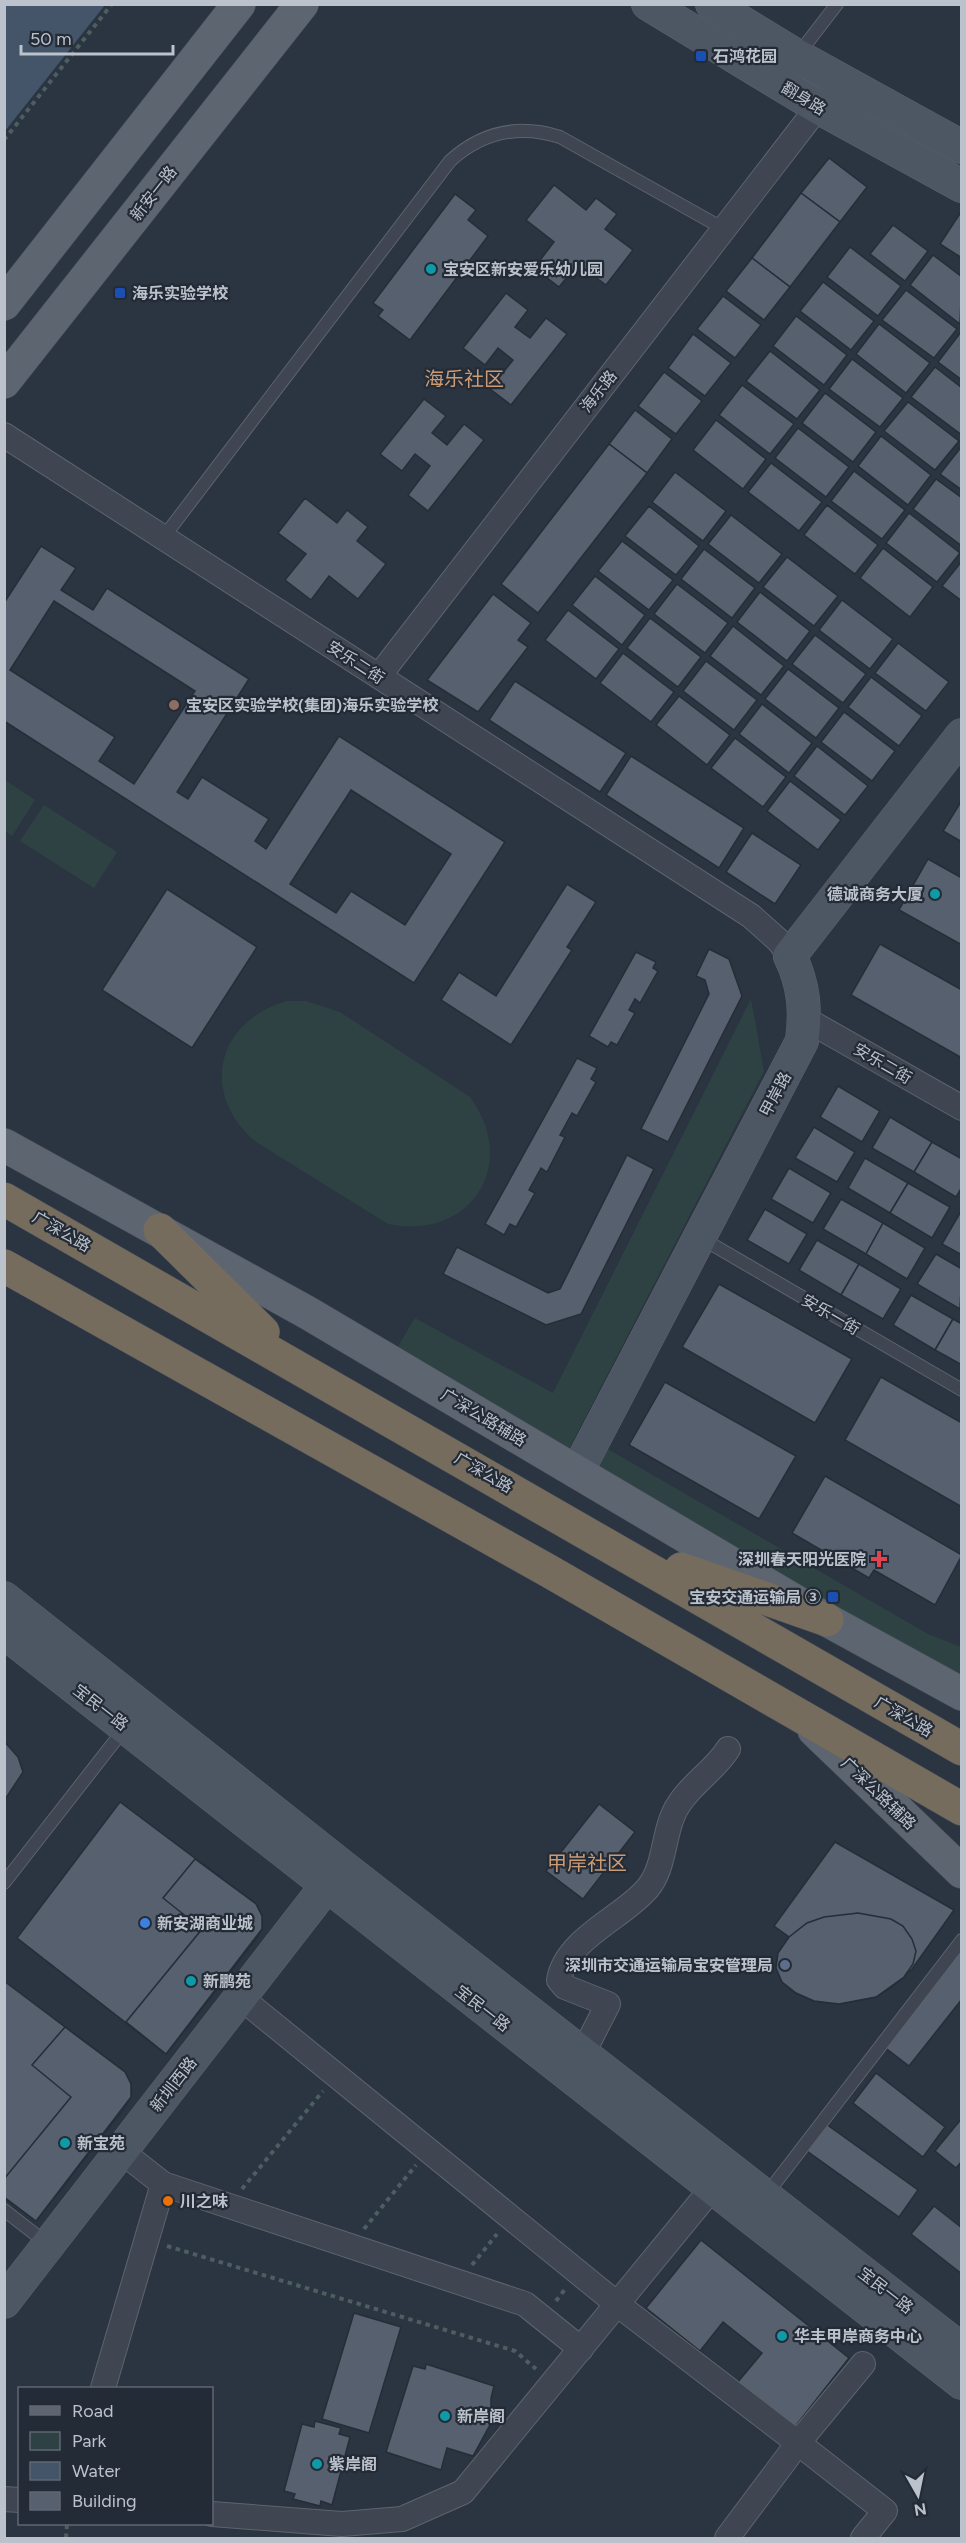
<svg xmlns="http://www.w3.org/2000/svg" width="966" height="2543" font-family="Figtree,'Noto Sans SC',sans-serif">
<rect width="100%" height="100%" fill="#2b3441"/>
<g fill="#2e4243">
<path d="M 5,780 L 35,800 L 12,836 L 5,831 Z"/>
<path d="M 44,805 L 117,852 L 94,888 L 20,841 Z"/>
<path d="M 751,999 L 764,1071 L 568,1451 L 395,1351 L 415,1318 L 553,1393 Z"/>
<path d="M 287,1001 L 306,1001 L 340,1012 L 470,1097 C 520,1165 470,1241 388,1224 L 256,1142 C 199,1094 216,1021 287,1001 Z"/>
<path d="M 606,1448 L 928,1634 L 961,1647 L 961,1676 L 830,1605 L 594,1468 Z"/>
</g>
<path fill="#445469" d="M 5,4 L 105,5 L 5,131 L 4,5 Z"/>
<g fill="#56606e" stroke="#252d38" stroke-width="1.5" fill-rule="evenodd">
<path d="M 829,158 L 867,187 L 840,222 L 801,193 Z"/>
<path d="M 554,185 L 586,210 L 596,198 L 617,214 L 605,229 L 633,250 L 606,285 L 578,264 L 559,287 L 534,268 L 554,242 L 526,220 Z"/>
<path d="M 801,193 L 840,222 L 790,287 L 752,258 Z"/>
<path d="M 455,194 L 476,210 L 468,220 L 488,236 L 410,340 L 378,316 L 383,310 L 373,303 Z"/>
<path d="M 961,212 L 962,213 L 962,258 L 940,244 Z"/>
<path d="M 893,225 L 928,251 L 905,281 L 870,254 Z"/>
<path d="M 850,247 L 901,286 L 878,316 L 827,277 Z"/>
<path d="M 933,255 L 962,277 L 960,324 L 910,285 Z"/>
<path d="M 752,258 L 790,287 L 764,320 L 726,291 Z"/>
<path d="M 823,282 L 874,321 L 851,350 L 800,311 Z"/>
<path d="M 906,290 L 957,329 L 934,358 L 882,320 Z"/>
<path d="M 506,293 L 528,310 L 515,327 L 530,338 L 546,318 L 567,334 L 511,405 L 490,389 L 513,360 L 498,348 L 485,365 L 463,348 Z"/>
<path d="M 723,296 L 761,325 L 735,358 L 697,329 Z"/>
<path d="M 796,316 L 847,355 L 824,385 L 773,346 Z"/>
<path d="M 879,324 L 930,363 L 906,393 L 856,354 Z"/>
<path d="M 961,332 L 962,332 L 962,380 L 938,362 Z"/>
<path d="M 693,334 L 731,363 L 705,396 L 668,368 Z"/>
<path d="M 770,351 L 820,390 L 797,419 L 746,381 Z"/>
<path d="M 852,359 L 903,398 L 880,427 L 829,389 Z"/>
<path d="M 935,367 L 962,388 L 962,435 L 911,397 Z"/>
<path d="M 664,372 L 702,401 L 676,434 L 638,406 Z"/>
<path d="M 742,385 L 794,424 L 770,454 L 719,415 Z"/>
<path d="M 825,393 L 876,432 L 853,462 L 802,423 Z"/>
<path d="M 424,399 L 446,416 L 432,433 L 447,445 L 464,424 L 484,440 L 428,511 L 408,495 L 430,466 L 415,454 L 402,471 L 380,454 Z"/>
<path d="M 908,402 L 959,441 L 935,470 L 884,431 Z"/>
<path d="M 635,410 L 672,439 L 647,473 L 609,444 Z"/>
<path d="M 716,420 L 766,459 L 743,489 L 693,450 Z"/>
<path d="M 798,428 L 849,467 L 826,497 L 775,458 Z"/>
<path d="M 881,436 L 931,475 L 908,505 L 858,466 Z"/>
<path d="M 609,444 L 647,473 L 538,613 L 501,584 Z"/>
<path d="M 962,446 L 962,490 L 940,474 Z"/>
<path d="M 771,463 L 822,502 L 799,531 L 748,492 Z"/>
<path d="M 854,471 L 905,510 L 882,539 L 831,501 Z"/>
<path d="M 675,472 L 726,511 L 703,541 L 652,502 Z"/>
<path d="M 936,479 L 962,498 L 962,546 L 913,509 Z"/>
<path d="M 305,498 L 337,523 L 347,510 L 368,527 L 357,541 L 386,564 L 358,599 L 329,576 L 311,600 L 285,580 L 306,554 L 278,533 Z"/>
<path d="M 827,505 L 878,545 L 855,574 L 804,535 Z"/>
<path d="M 649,506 L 699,546 L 676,575 L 625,536 Z"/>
<path d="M 909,513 L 960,553 L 937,582 L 886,543 Z"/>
<path d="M 731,515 L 782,554 L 759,583 L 708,544 Z"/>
<path d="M 622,541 L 673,580 L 649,610 L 598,571 Z"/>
<path d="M 41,546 L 76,568 L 61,590 L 93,610 L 107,588 L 249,679 L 177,792 L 188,799 L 202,777 L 269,819 L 255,841 L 266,849 L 339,736 L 505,842 L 414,983 L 4,721 L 4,603 ZM 54,601 L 195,691 L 134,784 L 99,761 L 115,737 L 10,670 ZM 351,790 L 451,854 L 405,925 L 351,891 L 336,913 L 290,884 Z"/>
<path d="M 883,548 L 933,587 L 910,617 L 860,578 Z"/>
<path d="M 704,549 L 755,588 L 732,618 L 681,579 Z"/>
<path d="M 787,557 L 838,596 L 814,626 L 763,587 Z"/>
<path d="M 962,561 L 962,601 L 942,586 Z"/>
<path d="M 595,576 L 645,615 L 622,645 L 572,605 Z"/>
<path d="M 677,584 L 728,623 L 705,653 L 654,614 Z"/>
<path d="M 760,592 L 810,631 L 787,661 L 737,622 Z"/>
<path d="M 493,594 L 531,623 L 518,640 L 528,647 L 478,712 L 427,680 Z"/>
<path d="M 842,600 L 893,639 L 870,669 L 819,630 Z"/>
<path d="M 568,610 L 619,649 L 596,679 L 545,640 Z"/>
<path d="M 650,618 L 701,657 L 678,687 L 627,648 Z"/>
<path d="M 733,626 L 784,666 L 761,695 L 710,656 Z"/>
<path d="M 815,635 L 866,674 L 843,703 L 792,664 Z"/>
<path d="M 898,643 L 949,682 L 926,711 L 875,673 Z"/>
<path d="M 623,653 L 674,692 L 651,722 L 600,683 Z"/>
<path d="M 706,661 L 757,700 L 734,730 L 683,691 Z"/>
<path d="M 788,669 L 839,708 L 816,738 L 765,699 Z"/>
<path d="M 871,677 L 922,716 L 899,746 L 848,707 Z"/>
<path d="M 515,681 L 626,753 L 600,792 L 489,720 Z"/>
<path d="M 679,696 L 730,735 L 707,765 L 656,725 Z"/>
<path d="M 762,704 L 812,743 L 789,773 L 739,734 Z"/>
<path d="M 844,712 L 895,751 L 872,781 L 821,742 Z"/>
<path d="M 735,738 L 786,777 L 763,807 L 711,768 Z"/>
<path d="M 817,746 L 868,786 L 845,815 L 794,776 Z"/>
<path d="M 631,756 L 744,828 L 719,868 L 606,795 Z"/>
<path d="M 790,781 L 841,820 L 818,850 L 767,811 Z"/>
<path d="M 962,800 L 962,842 L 943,831 Z"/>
<path d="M 752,833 L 801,865 L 775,904 L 726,872 Z"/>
<path d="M 928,859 L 962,878 L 962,945 L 899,910 Z"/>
<path d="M 567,884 L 596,902 L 567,947 L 572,950 L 511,1045 L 441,1000 L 459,972 L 496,996 Z"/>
<path d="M 167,889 L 257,947 L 192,1048 L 102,990 Z"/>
<path d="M 880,944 L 962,990 L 962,1058 L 851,995 Z"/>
<path d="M 709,949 L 729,959 L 742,996 L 668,1142 L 641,1129 L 709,994 L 705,980 L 696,976 Z"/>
<path d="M 636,952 L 656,962 L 653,968 L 658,971 L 640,1003 L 635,999 L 629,1010 L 635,1013 L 617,1045 L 611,1042 L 608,1047 L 589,1036 Z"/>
<path d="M 577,1058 L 597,1068 L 591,1079 L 596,1082 L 577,1116 L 572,1113 L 560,1135 L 565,1137 L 547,1172 L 541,1168 L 529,1190 L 535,1193 L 516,1227 L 510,1224 L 504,1235 L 485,1224 Z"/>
<path d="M 838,1086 L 880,1111 L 862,1142 L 820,1117 Z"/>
<path d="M 890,1117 L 932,1142 L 914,1172 L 872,1148 Z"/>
<path d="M 814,1127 L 855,1152 L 837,1182 L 795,1158 Z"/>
<path d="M 932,1142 L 962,1159 L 962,1187 L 956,1197 L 914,1172 Z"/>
<path d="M 627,1155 L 654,1169 L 581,1314 L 546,1325 L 443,1274 L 457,1247 L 548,1293 L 560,1289 Z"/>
<path d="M 865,1158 L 908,1183 L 890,1213 L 848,1188 Z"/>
<path d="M 789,1168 L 831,1193 L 813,1223 L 771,1199 Z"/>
<path d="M 908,1183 L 950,1207 L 932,1238 L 890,1213 Z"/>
<path d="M 841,1199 L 883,1223 L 866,1254 L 823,1229 Z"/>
<path d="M 765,1209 L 807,1234 L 789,1264 L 747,1240 Z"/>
<path d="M 960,1213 L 962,1214 L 962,1255 L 942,1244 Z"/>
<path d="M 883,1223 L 925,1248 L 907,1279 L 866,1254 Z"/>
<path d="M 817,1240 L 859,1264 L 841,1295 L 799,1270 Z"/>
<path d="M 936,1254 L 962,1269 L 960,1309 L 917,1284 Z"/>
<path d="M 859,1264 L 901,1289 L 883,1319 L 841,1295 Z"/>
<path d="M 719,1284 L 852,1359 L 815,1423 L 682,1347 Z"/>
<path d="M 911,1295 L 953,1319 L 935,1350 L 893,1325 Z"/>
<path d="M 953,1319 L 962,1324 L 962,1365 L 935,1350 Z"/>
<path d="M 881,1377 L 962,1423 L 962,1507 L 845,1440 Z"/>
<path d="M 665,1382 L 796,1456 L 759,1519 L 629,1445 Z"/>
<path d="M 825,1476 L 962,1555 L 935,1605 L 874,1570 L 869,1578 L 792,1533 Z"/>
<path d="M 4,1741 L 18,1757 L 23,1772 L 4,1801 Z"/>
<path d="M 120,1802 L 256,1904 L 262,1916 L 262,1929 L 256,1939 L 166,2054 L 17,1938 Z"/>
<path d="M 599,1804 L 635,1832 L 583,1899 L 546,1871 Z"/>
<path d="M 835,1842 L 954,1910 L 912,1969 L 892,1987 L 876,1997 L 839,2004 L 814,2001 L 796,1993 L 782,1982 L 776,1968 L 778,1953 L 789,1937 L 774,1926 Z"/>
<path d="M 195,1859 L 256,1904 L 262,1916 L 262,1929 L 166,2054 L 126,2022 L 202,1929 L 163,1898 Z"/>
<path d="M 858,1913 L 891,1919 L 903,1926 L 912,1939 L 916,1951 L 913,1964 L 904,1977 L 876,1997 L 839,2004 L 814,2001 L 796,1993 L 782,1982 L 776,1968 L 778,1953 L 789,1937 L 807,1923 L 824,1917 Z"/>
<path d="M 962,1945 L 962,1999 L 909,2066 L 883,2046 Z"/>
<path d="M 4,1981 L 125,2072 L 131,2084 L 131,2097 L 125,2107 L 36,2221 L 4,2197 Z"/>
<path d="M 65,2027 L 125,2072 L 131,2084 L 131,2097 L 36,2221 L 4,2197 L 4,2179 L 71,2097 L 32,2065 Z"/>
<path d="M 876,2073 L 945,2127 L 923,2157 L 853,2103 Z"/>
<path d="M 962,2118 L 962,2161 L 956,2168 L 935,2151 Z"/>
<path d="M 826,2124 L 918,2190 L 899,2217 L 807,2151 Z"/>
<path d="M 934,2206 L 962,2228 L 962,2274 L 911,2234 Z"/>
<path d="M 701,2240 L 849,2358 L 794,2428 L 737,2383 L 762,2353 L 723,2322 L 700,2351 L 646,2308 Z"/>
<path d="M 354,2313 L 401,2327 L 369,2433 L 322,2419 Z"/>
<path d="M 426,2364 L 494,2386 L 491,2398 L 491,2423 L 473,2456 L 447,2448 L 441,2470 L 386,2452 L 413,2366 L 425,2369 Z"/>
<path d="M 315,2421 L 341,2428 L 339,2434 L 350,2437 L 332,2505 L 321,2501 L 320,2506 L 293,2499 L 295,2494 L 284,2491 L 302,2424 L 314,2427 Z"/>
</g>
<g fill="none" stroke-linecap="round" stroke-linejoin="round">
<defs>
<g id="lane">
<path d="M 797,56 L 837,4"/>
<path d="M 163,538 L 450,161 C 482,132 519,124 560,137 L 724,229"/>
<path d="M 701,1238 L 962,1390"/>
<path d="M 4,1883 L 125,1728"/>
<path d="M 766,2195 L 962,1940"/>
<path d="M 4,2210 L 49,2245"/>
</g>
<g id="street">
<path d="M 4,435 L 751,916 L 779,941 L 790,956"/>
<path d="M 379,676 L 818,107"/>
<path d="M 805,1019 L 962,1108"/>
<path d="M 240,1997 L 617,2304 L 798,2443 L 727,2538"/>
<path d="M 583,2053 L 608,2004 L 565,1987 L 559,1980 C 566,1939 622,1918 647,1889 C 667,1866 662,1829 679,1804 C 692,1783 715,1770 728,1749"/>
<path d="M 121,2151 L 163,2184 L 525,2304 L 581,2349"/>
<path d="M 863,2364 L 798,2443 L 885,2511 L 863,2538"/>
<path d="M 103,2388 L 163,2184"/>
<path d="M 4,2499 L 20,2500"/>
<path d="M 212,2514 L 342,2524 L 402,2519 L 463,2492 L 722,2176"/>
</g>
<g id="secondary">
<path d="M 648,4 L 818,107 L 962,186"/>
<path d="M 712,4 L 797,56 L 962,147"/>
<path d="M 577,1472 L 802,1041 C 806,1010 804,985 790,956 L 962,735"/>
<path d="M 4,1598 L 342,1866 L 962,2350"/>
<path d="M 4,1632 L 962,2383"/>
<path d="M 4,2302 L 341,1867"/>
</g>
<g id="primary">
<path d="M 4,304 L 239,4"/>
<path d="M 4,382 L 302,4"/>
<path d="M 4,1145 L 308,1313 L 827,1620 L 962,1694"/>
<path d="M 814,1730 L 962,1872"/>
</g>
<g id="highway">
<path d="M 4,1199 L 962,1749"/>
<path d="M 160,1230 L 263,1332"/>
<path d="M 4,1266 L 547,1570 L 962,1809"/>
<path d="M 681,1569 L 827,1620"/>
</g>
</defs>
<use href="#lane" stroke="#5d646e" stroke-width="14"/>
<use href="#street" stroke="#5d646e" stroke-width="26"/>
<use href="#secondary" stroke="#5d646e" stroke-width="34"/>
<use href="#primary" stroke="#484f5a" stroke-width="34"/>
<use href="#highway" stroke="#49515b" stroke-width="34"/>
<g stroke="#4d5e61" stroke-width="4" stroke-dasharray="4.5 4.5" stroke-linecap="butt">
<path d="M 4,140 L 112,4"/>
<path d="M 242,2189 L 323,2091"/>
<path d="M 364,2229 L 416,2165"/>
<path d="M 167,2246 L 515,2351 L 536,2369"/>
<path d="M 472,2265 L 497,2234"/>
<path d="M 556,2301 L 566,2288"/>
<path d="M 66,2538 L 67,2524"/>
</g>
<use href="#lane" stroke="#3f4651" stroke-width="12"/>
<use href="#street" stroke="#3f4651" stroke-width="24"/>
<use href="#secondary" stroke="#4d5663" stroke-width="33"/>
<use href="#primary" stroke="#5d6571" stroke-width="33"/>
<use href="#highway" stroke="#766c5d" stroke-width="33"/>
</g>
<g fill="#1a4fb4" stroke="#232b36" stroke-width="2">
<rect x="695" y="50" width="12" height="12" rx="3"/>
<rect x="114" y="287" width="12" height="12" rx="3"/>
<rect x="827" y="1591" width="12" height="12" rx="3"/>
</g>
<g fill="#0f9aa8" stroke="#232b36" stroke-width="2">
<circle cx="431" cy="269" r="6"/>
<circle cx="935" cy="894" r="6"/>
<circle cx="191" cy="1981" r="6"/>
<circle cx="65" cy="2143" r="6"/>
<circle cx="782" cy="2336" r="6"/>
<circle cx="445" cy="2416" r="6"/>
<circle cx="317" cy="2464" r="6"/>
</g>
<circle fill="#8d6e63" stroke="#232b36" stroke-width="2" cx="174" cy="705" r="6"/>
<path fill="#e0444e" stroke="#232b36" stroke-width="2" d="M876 1550h6v6h6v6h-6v6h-6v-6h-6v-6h6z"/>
<circle fill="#3f7fe0" stroke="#232b36" stroke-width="2" cx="145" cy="1923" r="6"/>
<circle fill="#5c6f8a" stroke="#232b36" stroke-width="2" cx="785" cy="1965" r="6"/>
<circle fill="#e8710a" stroke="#232b36" stroke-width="2" cx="168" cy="2201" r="6"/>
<g text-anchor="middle" stroke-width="4.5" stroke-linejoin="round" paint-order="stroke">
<g font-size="16" font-weight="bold" fill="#bcc2cb" stroke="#232b36" text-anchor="start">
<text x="713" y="62">石鸿花园</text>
<text x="443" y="275">宝安区新安爱乐幼儿园</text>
<text x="132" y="299">海乐实验学校</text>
<text x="186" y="711">宝安区实验学校(集团)海乐实验学校</text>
<text x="923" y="900" text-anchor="end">德诚商务大厦</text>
<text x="866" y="1565" text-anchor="end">深圳春天阳光医院</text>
<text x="821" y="1603" text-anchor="end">宝安交通运输局 ③</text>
<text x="157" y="1929">新安湖商业城</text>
<text x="773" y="1971" text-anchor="end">深圳市交通运输局宝安管理局</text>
<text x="203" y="1987">新鹏苑</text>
<text x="77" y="2149">新宝苑</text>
<text x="180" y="2207">川之味</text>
<text x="794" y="2342">华丰甲岸商务中心</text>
<text x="457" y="2422">新岸阁</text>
<text x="329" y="2470">紫岸阁</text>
</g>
<g font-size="16" fill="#bcc2cb" stroke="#232b36">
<text transform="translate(804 98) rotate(31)" y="6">翻身路</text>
<text transform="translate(153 193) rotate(-52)" y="6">新安一路</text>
<text transform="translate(598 391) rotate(-52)" y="6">海乐路</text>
<text transform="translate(356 662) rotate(33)" y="6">安乐二街</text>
<text transform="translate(883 1063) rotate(30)" y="6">安乐二街</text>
<text transform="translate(775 1094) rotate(-62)" y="6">甲岸路</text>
<text transform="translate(62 1231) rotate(30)" y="6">广深公路</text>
<text transform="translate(831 1314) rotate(30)" y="6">安乐一街</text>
<text transform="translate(484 1417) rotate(31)" y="6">广深公路辅路</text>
<text transform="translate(484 1472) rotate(30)" y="6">广深公路</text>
<text transform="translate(101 1707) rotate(38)" y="6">宝民一路</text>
<text transform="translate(904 1716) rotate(30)" y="6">广深公路</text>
<text transform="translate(879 1793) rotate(44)" y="6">广深公路辅路</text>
<text transform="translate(483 2008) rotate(38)" y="6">宝民一路</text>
<text transform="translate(173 2084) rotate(-52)" y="6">新圳西路</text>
<text transform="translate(886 2290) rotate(38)" y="6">宝民一路</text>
</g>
<g font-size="20" fill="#cb9b76" stroke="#232b36">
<text x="464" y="386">海乐社区</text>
<text x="587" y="1870">甲岸社区</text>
</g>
</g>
<rect width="966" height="2543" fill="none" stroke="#bcc2cb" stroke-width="12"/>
<rect x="18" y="2387" width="195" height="138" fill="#232b36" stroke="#606772" stroke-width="1.5"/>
<rect x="30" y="2406" width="30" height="9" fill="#5d6571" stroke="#606772" stroke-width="1.5"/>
<text x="72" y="2417" font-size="18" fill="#bcc2cb">Road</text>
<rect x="30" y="2432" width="30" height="18" fill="#2e4243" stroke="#606772" stroke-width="1.5"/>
<text x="72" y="2447" font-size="18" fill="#bcc2cb">Park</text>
<rect x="30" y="2462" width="30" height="18" fill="#445469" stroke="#606772" stroke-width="1.5"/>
<text x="72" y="2477" font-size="18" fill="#bcc2cb">Water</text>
<rect x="30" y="2492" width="30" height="18" fill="#56606e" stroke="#606772" stroke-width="1.5"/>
<text x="72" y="2507" font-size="18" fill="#bcc2cb">Building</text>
<g transform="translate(918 2495) rotate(171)" stroke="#232b36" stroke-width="4.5" paint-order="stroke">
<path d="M0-4.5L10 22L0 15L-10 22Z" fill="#bcc2cb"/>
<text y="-9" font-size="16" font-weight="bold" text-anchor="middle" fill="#bcc2cb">N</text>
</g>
<path d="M21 45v9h152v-9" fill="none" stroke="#bcc2cb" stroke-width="3"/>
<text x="30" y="45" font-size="18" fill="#bcc2cb" stroke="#232b36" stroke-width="4.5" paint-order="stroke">50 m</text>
</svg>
